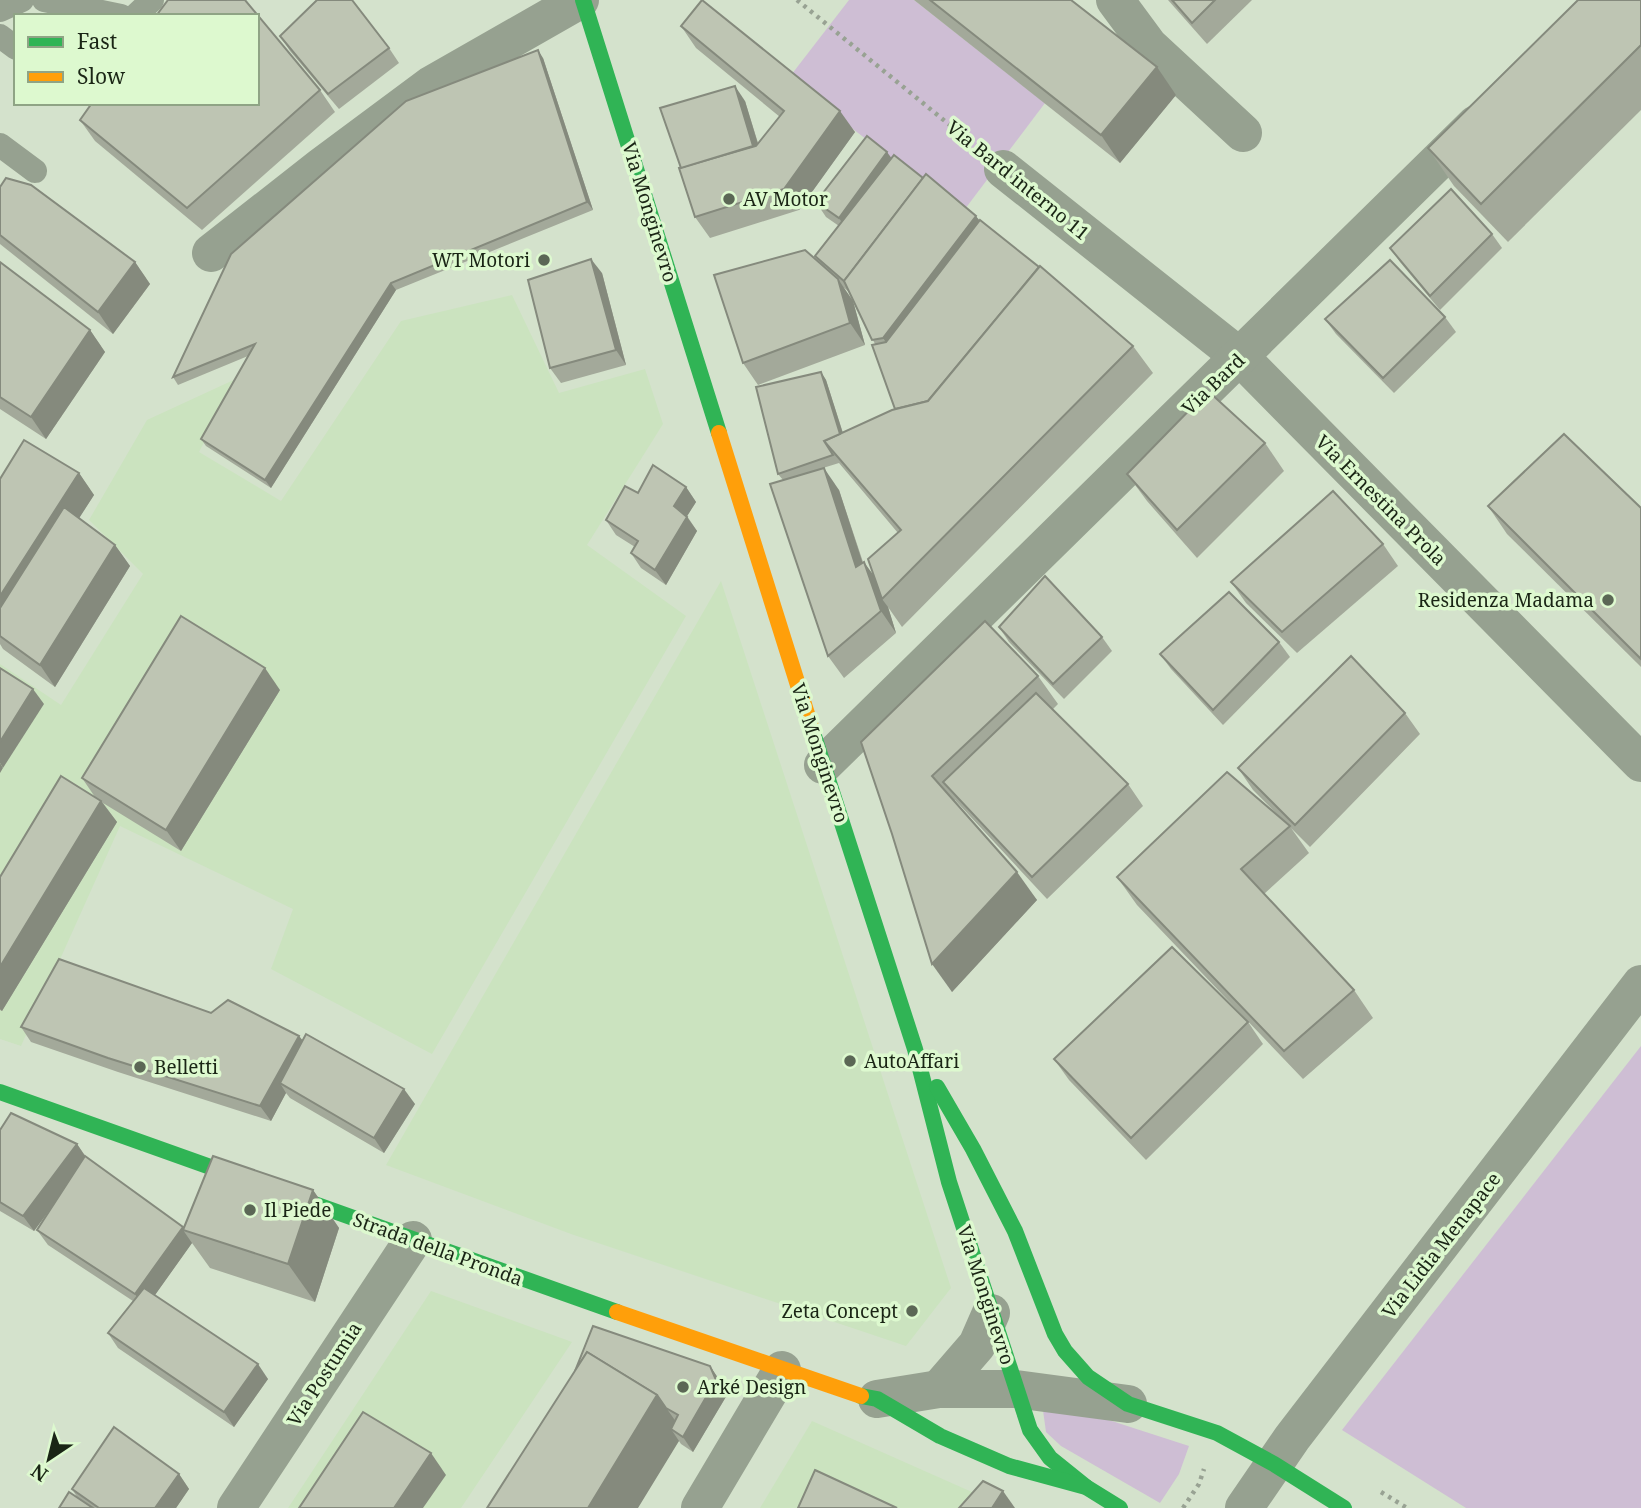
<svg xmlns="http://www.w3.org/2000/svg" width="1641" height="1508" font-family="'Noto Serif',serif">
<rect width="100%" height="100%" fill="#d4e2cc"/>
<g fill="#cbe3bf">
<path d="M 512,295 L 559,393 L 645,369 L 663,424 L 587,545 L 686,616 L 432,1054 L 271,969 L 293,909 L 120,826 L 21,1046 L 0,1039 L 0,664 L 61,705 L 143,574 L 89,520 L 147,420 L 238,378 L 199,452 L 281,501 L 401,321 Z"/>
<path d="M 721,581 L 951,1288 L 906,1346 L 571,1234 L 386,1165 Z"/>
<path d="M 431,1291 L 572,1342 L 461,1508 L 288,1508 Z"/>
<path d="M 812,1421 L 1008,1508 L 760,1508 Z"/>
</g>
<g fill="#cebed4">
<path d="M 849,0 L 914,0 L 1045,103 L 962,213 L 788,79 Z"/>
<path d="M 1641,1046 L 1641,1508 L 1466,1508 L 1342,1430 Z"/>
<path d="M 1047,1400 L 1189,1446 L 1179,1474 L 1160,1503 L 1061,1446 L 1046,1432 L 1042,1403 Z"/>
</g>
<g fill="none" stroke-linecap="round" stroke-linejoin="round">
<g stroke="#98a293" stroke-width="4.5" stroke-dasharray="3.5 5" stroke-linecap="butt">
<path d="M 797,0 L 973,144"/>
<path d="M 1381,1492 L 1407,1508"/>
<path d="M 1183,1508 L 1199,1484 L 1204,1469"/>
</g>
<g stroke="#96a190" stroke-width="24">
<path d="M 44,0 L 121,16"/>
<path d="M 0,10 L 22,0"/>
<path d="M 135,16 L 152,0"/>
<path d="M 0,36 L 16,48"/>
<path d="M 0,145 L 35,171"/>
</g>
<g stroke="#96a190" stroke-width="38">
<path d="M 1115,0 L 1149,46 L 1243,133"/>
<path d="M 1003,169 L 1240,357 L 1641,763"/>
<path d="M 211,253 L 322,166 L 431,85 L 580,0"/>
<path d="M 823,765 L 1476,124"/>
<path d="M 939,1389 L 977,1345 L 991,1313"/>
<path d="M 877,1399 L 939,1389 L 1016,1389 L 1128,1404"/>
<path d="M 236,1508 L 413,1240"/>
<path d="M 700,1508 L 782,1370"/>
<path d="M 1244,1508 L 1292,1438 L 1641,984"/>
</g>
<g stroke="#30b455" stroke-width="16">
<path d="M 583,0 L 719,433"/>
<path d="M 813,733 L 915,1049 L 949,1182 L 1030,1430 L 1050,1458 L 1086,1487"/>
<path d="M 937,1087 L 973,1149 L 1015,1231 L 1055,1334 L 1065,1351 L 1088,1377 L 1128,1404 L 1217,1433 L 1274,1464 L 1344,1508"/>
<path d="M 0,1092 L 617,1312"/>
<path d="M 861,1396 L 877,1399 L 940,1436 L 1009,1466 L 1086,1487 L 1120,1508"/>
</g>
<g stroke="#ff9f0a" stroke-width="16">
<path d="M 719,433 L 813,733"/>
<path d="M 617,1312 L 861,1396"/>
</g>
</g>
<g fill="#a3a99a" fill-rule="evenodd">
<path d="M 914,0 L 1071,0 L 1176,95 L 1120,163 Z"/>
<path d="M 1168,0 L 1252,0 L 1207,44 Z"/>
<path d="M 1641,0 L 1641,110 L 1508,242 L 1454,186 L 1428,148 Z"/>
<path d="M 681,26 L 855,132 L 799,210 L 710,238 L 695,217 L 745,101 L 758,143 L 780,117 L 696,48 Z"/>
<path d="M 280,36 L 389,48 L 399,63 L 339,109 L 290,51 Z"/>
<path d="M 543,58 L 593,210 L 396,290 L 271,488 L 206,446 L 201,439 L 248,356 L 178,385 L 173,377 Z"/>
<path d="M 320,90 L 335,112 L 202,230 L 95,141 L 80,120 Z"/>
<path d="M 892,158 L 980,220 L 1133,346 L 1153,373 L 902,627 L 888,607 L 896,633 L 844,678 L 828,656 L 783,480 L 778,474 L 821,372 L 826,380 L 843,433 L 895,409 L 875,344 L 849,292 L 843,287 L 853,301 L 865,345 L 758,385 L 743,363 L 819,263 L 815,256 L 839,226 L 826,217 L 816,202 ZM 839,463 L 898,533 L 874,576 L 863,562 L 839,490 L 810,472 Z"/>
<path d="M 0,187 L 135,262 L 150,284 L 113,334 L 0,244 Z"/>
<path d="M 1492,234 L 1502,248 L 1440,310 L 1400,262 L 1390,248 Z"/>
<path d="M 0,262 L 90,330 L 105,352 L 46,439 L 0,409 Z"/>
<path d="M 602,273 L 626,365 L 561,383 L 550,368 Z"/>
<path d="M 1445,317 L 1456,332 L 1394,393 L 1336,334 L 1325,319 Z"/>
<path d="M 1265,443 L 1284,471 L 1197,558 L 1147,501 L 1127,474 Z"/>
<path d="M 79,473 L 94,495 L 79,518 L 115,545 L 130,566 L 55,687 L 3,649 L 0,644 L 0,479 Z"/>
<path d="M 686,487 L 696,502 L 687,516 L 697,531 L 666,585 L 641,568 L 631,553 L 635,547 L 616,535 L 606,520 L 638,493 Z"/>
<path d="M 1488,506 L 1641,508 L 1641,667 L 1507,534 Z"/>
<path d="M 1383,544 L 1398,566 L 1297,653 L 1246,603 L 1231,582 Z"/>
<path d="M 999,627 L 1102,637 L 1112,651 L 1064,699 L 1009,642 Z"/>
<path d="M 1279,642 L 1290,657 L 1223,725 L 1171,669 L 1160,654 Z"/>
<path d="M 1038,676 L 1058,704 L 1052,710 L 1128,784 L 1143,806 L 1047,899 L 955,800 L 955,801 L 1037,900 L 952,992 L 892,834 L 861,742 Z"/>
<path d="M 280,690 L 181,851 L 103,803 L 117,822 L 2,1011 L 0,1010 L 0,877 L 95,797 L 82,778 Z"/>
<path d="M 1405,713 L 1420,734 L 1310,847 L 1291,828 L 1309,853 L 1264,894 L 1354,990 L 1373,1018 L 1303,1079 L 1137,905 L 1117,877 L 1284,821 L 1253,790 L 1238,768 Z"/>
<path d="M 211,1013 L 299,1036 L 303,1041 L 415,1104 L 384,1153 L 290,1098 L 286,1093 L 271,1121 L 118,1072 L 31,1042 L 21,1027 Z"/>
<path d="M 1248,1022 L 1263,1044 L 1146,1160 L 1069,1080 L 1054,1059 Z"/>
<path d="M 0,1130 L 77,1144 L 86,1157 L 184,1228 L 313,1190 L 339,1228 L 315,1302 L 210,1268 L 192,1243 L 155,1295 L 268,1379 L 234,1427 L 118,1348 L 108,1333 L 133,1301 L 48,1245 L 37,1230 L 60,1196 L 34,1231 L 0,1211 Z"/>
<path d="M 710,1366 L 720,1381 L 727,1395 L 693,1452 L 681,1444 L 679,1441 L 487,1508 Z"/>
<path d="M 179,1474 L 189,1489 L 176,1508 L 59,1508 L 77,1497 L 72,1489 Z"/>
</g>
<g fill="#858a7d">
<path d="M 538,50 L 543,58 L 593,210 L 587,202 Z"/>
<path d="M 1157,67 L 1176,95 L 1120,163 L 1101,135 Z"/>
<path d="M 735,86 L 745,101 L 764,164 L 754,149 Z"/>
<path d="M 840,111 L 855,132 L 799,210 L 784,189 Z"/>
<path d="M 887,152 L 898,167 L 849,233 L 839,218 Z"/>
<path d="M 976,216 L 991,237 L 898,360 L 883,338 Z"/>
<path d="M 591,259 L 602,273 L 626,365 L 616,350 Z"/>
<path d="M 135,262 L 150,284 L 113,334 L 98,312 Z"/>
<path d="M 838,279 L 853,301 L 865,345 L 850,323 Z"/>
<path d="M 391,283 L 396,290 L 271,488 L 265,480 Z"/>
<path d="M 90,330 L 105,352 L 46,439 L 31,417 Z"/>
<path d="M 821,372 L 826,380 L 851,459 L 845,451 Z"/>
<path d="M 824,468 L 839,490 L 871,589 L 856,567 Z"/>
<path d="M 79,473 L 94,495 L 2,638 L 0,636 L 0,596 Z"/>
<path d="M 686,487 L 696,502 L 684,521 L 674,506 Z"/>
<path d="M 687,517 L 697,531 L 666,585 L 655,570 Z"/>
<path d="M 115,545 L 130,566 L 55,687 L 40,665 Z"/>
<path d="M 864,562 L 879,583 L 882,599 L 888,607 L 896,633 L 881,611 Z"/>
<path d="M 265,668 L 280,690 L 181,851 L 166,830 Z"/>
<path d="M 33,689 L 44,704 L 3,768 L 0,763 L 0,742 Z"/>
<path d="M 0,763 L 3,768 L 0,773 Z"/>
<path d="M 101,801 L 117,822 L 2,1011 L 0,1009 L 0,967 Z"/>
<path d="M 1017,872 L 1037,900 L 952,992 L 932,964 Z"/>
<path d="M 299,1036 L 310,1050 L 280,1083 L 286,1093 L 271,1121 L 260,1106 Z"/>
<path d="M 404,1089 L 415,1104 L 384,1153 L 374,1138 Z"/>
<path d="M 77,1144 L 87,1159 L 34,1231 L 23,1216 Z"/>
<path d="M 313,1190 L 339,1228 L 315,1302 L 288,1264 Z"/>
<path d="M 183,1227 L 186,1231 L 183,1230 L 192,1243 L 145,1309 L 135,1294 Z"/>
<path d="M 258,1364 L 268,1379 L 234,1427 L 224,1412 Z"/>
<path d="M 710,1366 L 720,1381 L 727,1395 L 693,1452 L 683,1437 Z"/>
<path d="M 657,1395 L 684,1433 L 671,1429 L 679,1441 L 638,1508 L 588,1508 Z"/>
<path d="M 431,1453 L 446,1475 L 423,1508 L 394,1508 Z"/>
<path d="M 179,1474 L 189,1489 L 176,1508 L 155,1508 Z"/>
<path d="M 1003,1491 L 1015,1508 L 992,1508 Z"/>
</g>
<g fill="#bec5b3" stroke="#858a7d" stroke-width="2">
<path d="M 168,0 L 245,0 L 320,90 L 187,208 L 80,120 L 92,103 L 257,103 L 257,16 L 156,16 Z"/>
<path d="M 317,0 L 352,0 L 389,48 L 328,94 L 280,36 Z"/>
<path d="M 702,0 L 840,111 L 784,189 L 695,217 L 679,168 L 756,146 L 784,111 L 681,26 Z"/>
<path d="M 930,0 L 1071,0 L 1157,67 L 1101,135 Z"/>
<path d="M 1172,0 L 1215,0 L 1192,23 Z"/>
<path d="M 1578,0 L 1641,0 L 1641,45 L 1481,204 L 1428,148 Z"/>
<path d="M 538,50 L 587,202 L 391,283 L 265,480 L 201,439 L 255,344 L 173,377 L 231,254 L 406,101 Z"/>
<path d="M 735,86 L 753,146 L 681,168 L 660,108 Z"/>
<path d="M 867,136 L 887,152 L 839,218 L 816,202 Z"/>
<path d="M 894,155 L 923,178 L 844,281 L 845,282 L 815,256 Z"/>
<path d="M 926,174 L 976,216 L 883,338 L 872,340 L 844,281 Z"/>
<path d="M 6,178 L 31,185 L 135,262 L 98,312 L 0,235 L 0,187 Z"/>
<path d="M 1451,189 L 1492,234 L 1430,296 L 1390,248 Z"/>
<path d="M 980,220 L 1039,267 L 928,401 L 895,409 L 872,345 L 886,342 Z"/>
<path d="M 805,250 L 838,279 L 850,323 L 743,363 L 714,275 Z"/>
<path d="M 591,259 L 616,350 L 550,368 L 528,280 Z"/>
<path d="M 1390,260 L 1445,317 L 1383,378 L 1325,319 Z"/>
<path d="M 0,262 L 90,330 L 31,417 L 0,397 Z"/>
<path d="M 1040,266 L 1133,346 L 882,599 L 868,559 L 901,530 L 824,441 L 892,410 L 928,401 Z"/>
<path d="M 821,372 L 840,434 L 824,441 L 833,455 L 778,474 L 756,387 Z"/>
<path d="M 1208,391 L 1265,443 L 1177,530 L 1127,474 Z"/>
<path d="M 1564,434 L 1641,508 L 1641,659 L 1488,506 Z"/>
<path d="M 24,440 L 79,473 L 0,596 L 0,479 Z"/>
<path d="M 653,465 L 686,487 L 674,506 L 687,517 L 655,570 L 631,553 L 638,541 L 606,520 L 625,486 L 638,493 Z"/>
<path d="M 824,468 L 856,567 L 864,562 L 881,611 L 828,656 L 770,484 Z"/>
<path d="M 1333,491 L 1383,544 L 1282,632 L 1231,582 Z"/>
<path d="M 64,507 L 115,545 L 40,665 L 0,636 L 0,608 Z"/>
<path d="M 1045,576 L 1102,637 L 1053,684 L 999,627 Z"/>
<path d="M 1229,592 L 1279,642 L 1213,710 L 1160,654 Z"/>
<path d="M 181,616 L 265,668 L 166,830 L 82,778 Z"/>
<path d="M 985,621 L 1038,676 L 932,776 L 1017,872 L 932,964 L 892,834 L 861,742 Z"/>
<path d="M 1351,656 L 1405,713 L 1295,825 L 1238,768 Z"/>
<path d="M 0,668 L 33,689 L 0,742 Z"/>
<path d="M 1036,693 L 1128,784 L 1032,877 L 943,782 Z"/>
<path d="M 1227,772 L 1290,826 L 1241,869 L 1354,990 L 1284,1051 L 1117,877 Z"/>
<path d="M 61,776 L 101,801 L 0,967 L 0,877 Z"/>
<path d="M 1172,947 L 1248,1022 L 1131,1138 L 1054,1059 Z"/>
<path d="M 59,959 L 211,1013 L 228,1000 L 299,1036 L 260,1106 L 108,1058 L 21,1027 Z"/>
<path d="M 306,1034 L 404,1089 L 374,1138 L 280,1083 Z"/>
<path d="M 11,1113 L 77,1144 L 23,1216 L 0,1202 L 0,1130 Z"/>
<path d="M 85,1156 L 183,1227 L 135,1294 L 37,1230 Z"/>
<path d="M 213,1156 L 313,1190 L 288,1264 L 183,1230 Z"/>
<path d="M 144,1288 L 258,1364 L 224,1412 L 108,1333 Z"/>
<path d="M 593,1326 L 710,1366 L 716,1380 L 683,1437 L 671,1429 L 678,1415 L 666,1408 L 657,1395 L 587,1352 L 575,1371 Z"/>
<path d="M 587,1352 L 657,1395 L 588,1508 L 487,1508 Z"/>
<path d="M 363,1412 L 431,1453 L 394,1508 L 299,1508 Z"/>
<path d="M 114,1427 L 179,1474 L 155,1508 L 99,1508 L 72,1489 Z"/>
<path d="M 815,1470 L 897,1508 L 798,1508 Z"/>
<path d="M 983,1481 L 1003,1491 L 992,1508 L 959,1508 Z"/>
<path d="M 69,1492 L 93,1508 L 59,1508 Z"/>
</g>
<g fill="#5b6755" stroke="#ddf9cf" stroke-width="2.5">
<circle cx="729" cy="199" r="7"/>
<circle cx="544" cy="260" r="7"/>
<circle cx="1608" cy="600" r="7"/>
<circle cx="850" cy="1061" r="7"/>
<circle cx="140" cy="1067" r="7"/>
<circle cx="250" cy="1210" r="7"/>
<circle cx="912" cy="1311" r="7"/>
<circle cx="683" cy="1387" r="7"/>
</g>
<g text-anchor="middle" stroke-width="7" stroke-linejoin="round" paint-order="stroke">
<g font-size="19" fill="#1a2515" stroke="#ddf9cf">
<text transform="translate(1018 180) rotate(39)" y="7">Via Bard interno 11</text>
<text transform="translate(650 212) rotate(73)" y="7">Via Monginevro</text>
<text transform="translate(1213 384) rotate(-44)" y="7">Via Bard</text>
<text transform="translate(1381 500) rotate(45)" y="7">Via Ernestina Prola</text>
<text transform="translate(820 753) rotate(72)" y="7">Via Monginevro</text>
<text transform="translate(1441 1245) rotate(-52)" y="7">Via Lidia Menapace</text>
<text transform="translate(438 1249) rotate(20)" y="7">Strada della Pronda</text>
<text transform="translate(986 1295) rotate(72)" y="7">Via Monginevro</text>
<text transform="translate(324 1374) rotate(-57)" y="7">Via Postumia</text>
</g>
<g font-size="19" fill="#1a2515" stroke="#ddf9cf" text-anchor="start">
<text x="743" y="206">AV Motor</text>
<text x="530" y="267" text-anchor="end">WT Motori</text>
<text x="1594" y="607" text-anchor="end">Residenza Madama</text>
<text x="864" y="1068">AutoAffari</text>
<text x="154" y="1074">Belletti</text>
<text x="264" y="1217">Il Piede</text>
<text x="898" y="1318" text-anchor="end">Zeta Concept</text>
<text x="697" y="1394">Arké Design</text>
</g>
</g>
<rect x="14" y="14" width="245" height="91" fill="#ddf9cf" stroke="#8fa485" stroke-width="2"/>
<rect x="28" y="37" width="35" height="10" fill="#30b455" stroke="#8fa485" stroke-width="2"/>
<text x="77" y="49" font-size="21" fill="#1a2515">Fast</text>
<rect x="28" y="72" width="35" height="10" fill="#ff9f0a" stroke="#8fa485" stroke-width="2"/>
<text x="77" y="84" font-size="21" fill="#1a2515">Slow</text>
<g transform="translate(49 1459) rotate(215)" stroke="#ddf9cf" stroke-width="5" paint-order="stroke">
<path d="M0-5L12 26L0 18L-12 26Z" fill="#1a2515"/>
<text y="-10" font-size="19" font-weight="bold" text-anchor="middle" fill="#1a2515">N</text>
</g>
</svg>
